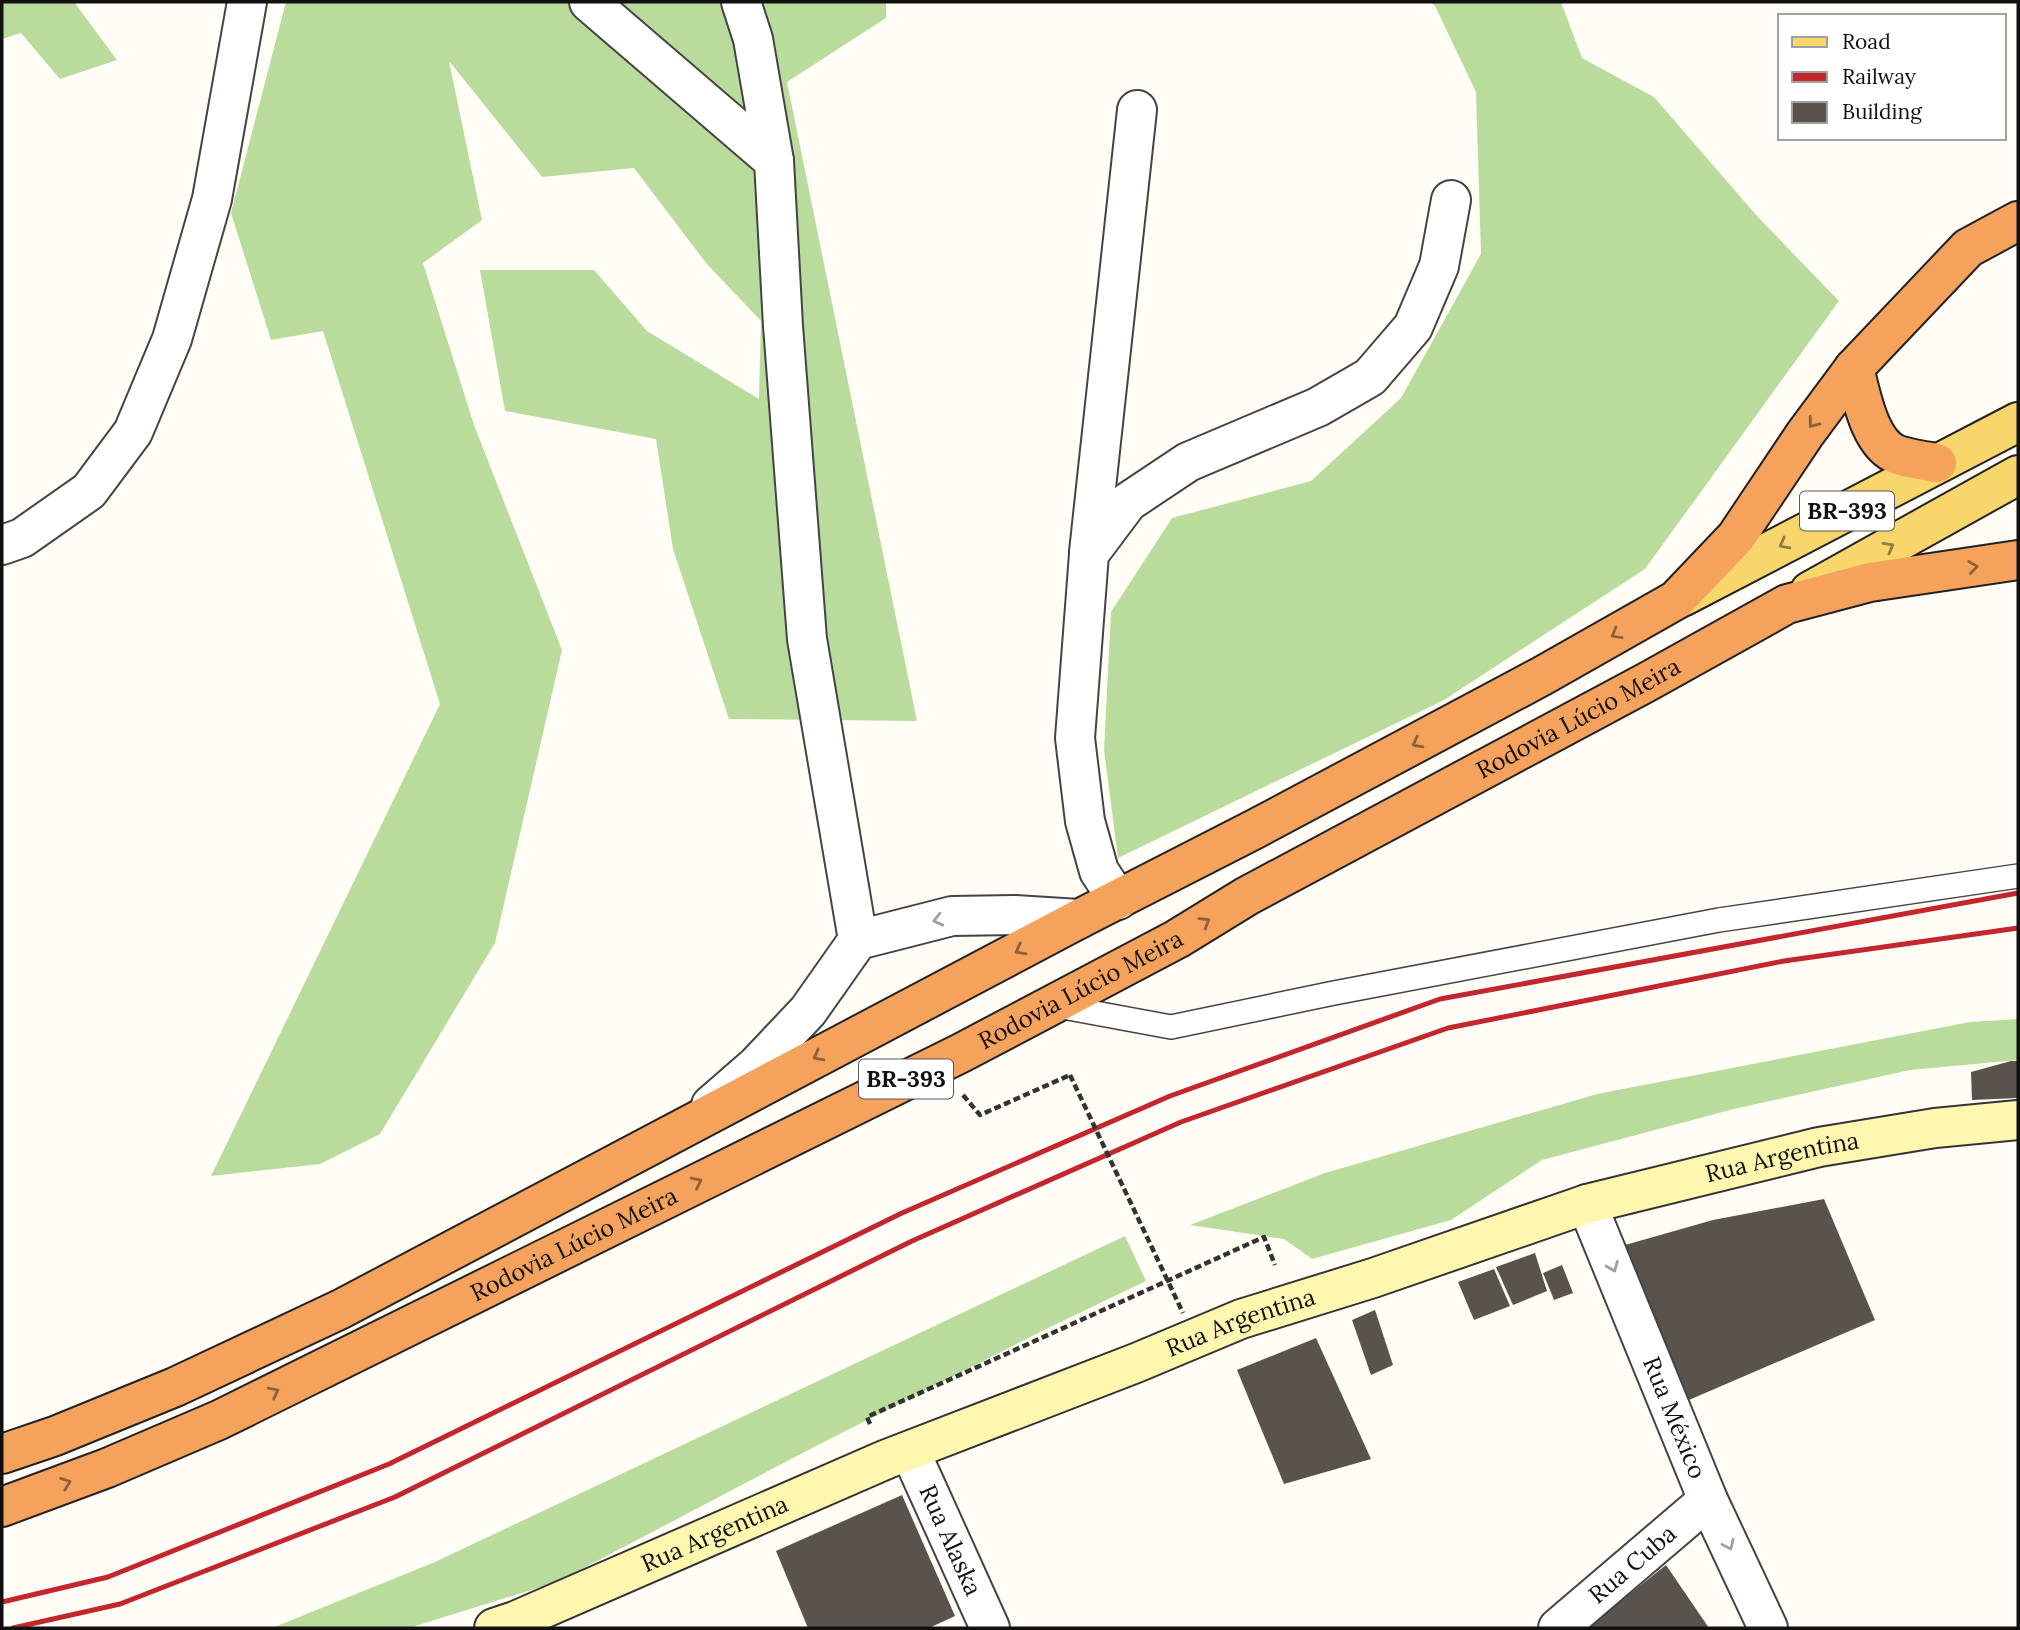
<svg xmlns="http://www.w3.org/2000/svg" width="2020" height="1630" font-family="Lora,serif">
<rect width="100%" height="100%" fill="#fffdf5"/>
<g fill="#b9dc9c">
<path d="M 2,2 L 74,2 L 117,60 L 60,79 L 21,33 L 2,39 Z"/>
<path d="M 286,2 L 886,2 L 886,18 L 787,82 L 917,721 L 729,719 L 673,549 L 656,439 L 505,411 L 480,270 L 594,270 L 647,331 L 759,399 L 761,321 L 706,263 L 634,168 L 542,177 L 449,61 L 482,220 L 423,263 L 474,425 L 562,650 L 495,943 L 380,1134 L 320,1164 L 211,1176 L 440,704 L 323,331 L 271,340 L 231,213 Z"/>
<path d="M 1430,2 L 1561,2 L 1582,58 L 1654,97 L 1757,216 L 1839,301 L 1645,569 L 1444,700 L 1118,858 L 1104,750 L 1111,612 L 1172,518 L 1311,481 L 1401,398 L 1481,254 L 1476,92 L 1435,6 Z"/>
<path d="M 2018,1019 L 2018,1060 L 1910,1070 L 1734,1109 L 1542,1160 L 1451,1220 L 1312,1259 L 1284,1239 L 1190,1225 L 1325,1173 L 1597,1094 L 1970,1022 Z"/>
<path d="M 1125,1236 L 1146,1281 L 1044,1330 L 816,1446 L 557,1582 L 409,1628 L 272,1628 L 435,1562 Z"/>
</g>
<g fill="#5a524d">
<path d="M 2011,1061 L 2018,1061 L 2018,1098 L 1972,1100 L 1971,1072 Z"/>
<path d="M 1824,1199 L 1875,1320 L 1675,1406 L 1611,1249 L 1713,1220 Z"/>
<path d="M 1535,1253 L 1547,1291 L 1513,1305 L 1496,1267 Z"/>
<path d="M 1562,1265 L 1573,1293 L 1554,1300 L 1543,1273 Z"/>
<path d="M 1494,1269 L 1510,1306 L 1474,1320 L 1458,1282 Z"/>
<path d="M 1375,1310 L 1393,1365 L 1371,1375 L 1352,1320 Z"/>
<path d="M 1316,1338 L 1371,1459 L 1284,1484 L 1237,1370 Z"/>
<path d="M 902,1495 L 955,1616 L 929,1628 L 808,1628 L 776,1551 Z"/>
<path d="M 1666,1565 L 1709,1628 L 1587,1628 Z"/>
</g>
<g fill="none" stroke-linecap="round" stroke-linejoin="round">
<defs>
<path id="lane" d="M 1052,1005 L 1171,1027 L 1334,993 L 1719,920 L 2018,876"/>
<g id="street">
<path d="M 589,2 L 774,161"/>
<path d="M 741,2 L 753,39 L 774,161 L 783,326 L 807,639 L 858,940"/>
<path d="M 2,545 L 22,538 L 89,491 L 133,432 L 172,339 L 212,199 L 247,2"/>
<path d="M 1089,552 L 1137,110"/>
<path d="M 1118,900 L 1099,871 L 1085,821 L 1075,738 L 1089,554 L 1128,502 L 1188,462 L 1318,407 L 1370,377 L 1413,327 L 1439,266 L 1451,200"/>
<path d="M 711,1105 L 757,1065 L 808,1011 L 858,940 L 952,916 L 1015,915 L 1079,919"/>
<path id="s1" d="M 1587,1204 L 1708,1500 L 1768,1628"/>
<path id="s2" d="M 910,1451 L 990,1628"/>
<path id="s3" d="M 1558,1628 L 1708,1500"/>
</g>
<g id="secondary">
<path id="s4" d="M 494,1628 L 515,1621 L 887,1459 L 1136,1363 L 1241,1319 L 1373,1278 L 1587,1204 L 1819,1147 L 1935,1128 L 2018,1120"/>
</g>
<g id="primary">
<path d="M 1810,591 L 2018,475"/>
<path d="M 1682,597 L 2018,422"/>
</g>
<g id="highway">
<path d="M 1854,368 C 1861,394 1869,445 1898,455 C 1910,459 1924,461 1937,463"/>
<path d="M 2,1454 L 55,1436 L 175,1387 L 341,1309 L 1079,919 L 1255,829 L 1542,676 L 1676,600 L 1736,537 L 1805,434 L 1854,368 L 1968,248 L 2018,221"/>
<path id="s5" d="M 2,1507 L 107,1468 L 219,1420 L 961,1053 L 1177,939 L 1247,896 L 1647,682 L 1787,604 L 1870,582 L 2018,560"/>
</g>
</defs>
<use href="#lane" stroke="#444" stroke-width="26"/>
<use href="#street" stroke="#444" stroke-width="42"/>
<use href="#secondary" stroke="#333" stroke-width="42"/>
<use href="#primary" stroke="#222" stroke-width="42"/>
<use href="#highway" stroke="#222" stroke-width="42"/>
<g stroke="#333" stroke-width="4.5" stroke-dasharray="7 3.5" stroke-linecap="butt">
<path d="M 963,1095 L 980,1115 L 1070,1075"/>
<path d="M 870,1424 L 867,1417 L 1264,1237 L 1275,1265"/>
</g>
<use href="#lane" stroke="#fff" stroke-width="23"/>
<use href="#street" stroke="#fff" stroke-width="38"/>
<use href="#secondary" stroke="#fff6b0" stroke-width="38"/>
<use href="#primary" stroke="#f9d66b" stroke-width="38"/>
<use href="#highway" stroke="#f5a25d" stroke-width="38"/>
<g stroke="#c4262e" stroke-width="5">
<path d="M 2,1602 L 108,1577 L 389,1464 L 902,1213 L 1170,1096 L 1440,999 L 2018,893"/>
<path d="M 13,1628 L 120,1604 L 395,1497 L 912,1241 L 1181,1122 L 1448,1028 L 1784,961 L 2018,928"/>
</g>
<path stroke="#333" stroke-width="4.5" stroke-dasharray="7 3.5" stroke-linecap="butt" d="M 1070,1075 L 1183,1313"/>
</g>
<defs><path id="oneway-chevron" d="M-2-3.5L2.5 0L-2 3.5" fill="none" stroke-width="1.6" stroke-linecap="round" stroke-linejoin="round" transform="scale(1.75)"/></defs>
<g stroke="#8e613b">
<use href="#oneway-chevron" transform="translate(1813 423) rotate(127)"/>
<use href="#oneway-chevron" transform="translate(1973 567) rotate(-8)"/>
<use href="#oneway-chevron" transform="translate(1616 634) rotate(150)"/>
<use href="#oneway-chevron" transform="translate(1417 743) rotate(152)"/>
<use href="#oneway-chevron" transform="translate(1205 922) rotate(-31)"/>
<use href="#oneway-chevron" transform="translate(1020 950) rotate(152)"/>
<use href="#oneway-chevron" transform="translate(818 1056) rotate(152)"/>
<use href="#oneway-chevron" transform="translate(697 1182) rotate(-26)"/>
<use href="#oneway-chevron" transform="translate(274 1392) rotate(-27)"/>
<use href="#oneway-chevron" transform="translate(66 1483) rotate(-20)"/>
</g>
<g stroke="#917d42">
<use href="#oneway-chevron" transform="translate(1784 544) rotate(152)"/>
<use href="#oneway-chevron" transform="translate(1889 547) rotate(-29)"/>
</g>
<g stroke="#a0a0a0">
<use href="#oneway-chevron" transform="translate(938 920) rotate(166)"/>
<use href="#oneway-chevron" transform="translate(1613 1267) rotate(68)"/>
<use href="#oneway-chevron" transform="translate(1729 1545) rotate(65)"/>
</g>
<g text-anchor="middle" stroke-width="7" stroke-linejoin="round" paint-order="stroke">
<g fill="#fff" stroke="#585858" stroke-width="2">
<rect x="1800" y="491.5" width="94" height="39" rx="5"/>
<rect x="859" y="1059.5" width="94" height="39" rx="5"/>
</g>
<g font-size="23" font-weight="bold" fill="#111">
<text x="1847" y="519">BR-393</text>
<text x="906" y="1087">BR-393</text>
</g>
<g font-size="24" fill="#111" stroke="#fff">
<text dy="8" stroke="none"><textPath href="#s5" startOffset="1764">Rodovia Lúcio Meira</textPath></text>
<text dy="8" stroke="none"><textPath href="#s5" startOffset="1197">Rodovia Lúcio Meira</textPath></text>
<text dy="8" stroke="none"><textPath href="#s4" startOffset="1374">Rua Argentina</textPath></text>
<text dy="8" stroke="none"><textPath href="#s5" startOffset="630">Rodovia Lúcio Meira</textPath></text>
<text dy="8" stroke="none"><textPath href="#s4" startOffset="807">Rua Argentina</textPath></text>
<text dy="8" stroke="none"><textPath href="#s1" startOffset="231">Rua México</textPath></text>
<text dy="8" stroke="none"><textPath href="#s4" startOffset="240">Rua Argentina</textPath></text>
<text dy="8" stroke="none"><textPath href="#s2" startOffset="98">Rua Alaska</textPath></text>
<text dy="8" stroke="none"><textPath href="#s3" startOffset="98">Rua Cuba</textPath></text>
</g>
</g>
<rect width="2020" height="1630" fill="none" stroke="#111111" stroke-width="7"/>
<rect x="1778" y="14" width="228" height="126" fill="#ffffff" stroke="#a0a0a0" stroke-width="2"/>
<rect x="1792" y="37" width="35" height="10" fill="#f9d66b" stroke="#a0a0a0" stroke-width="2"/>
<text x="1842" y="49" font-size="21" fill="#111111">Road</text>
<rect x="1792" y="72" width="35" height="10" fill="#c4262e" stroke="#a0a0a0" stroke-width="2"/>
<text x="1842" y="84" font-size="21" fill="#111111">Railway</text>
<rect x="1792" y="102" width="35" height="21" fill="#5a524d" stroke="#a0a0a0" stroke-width="2"/>
<text x="1842" y="119" font-size="21" fill="#111111">Building</text>
</svg>
